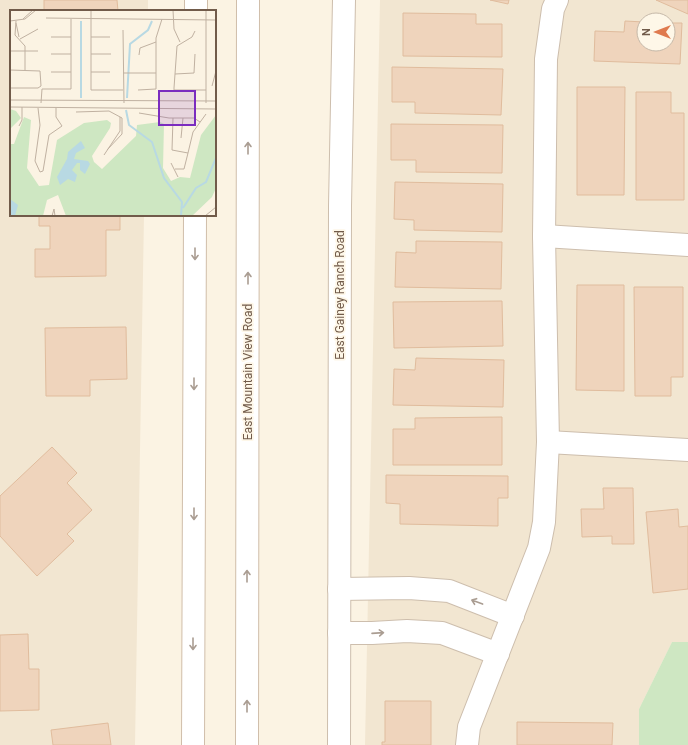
<svg xmlns="http://www.w3.org/2000/svg" width="688" height="745" font-family="Roboto,sans-serif">
<rect width="100%" height="100%" fill="#fbf3e3"/>
<g fill="#f2e6d1" fill-rule="evenodd">
<path d="M 0,0 L 148,0 L 148,11 L 11,11 L 11,215 L 144,215 L 135,745 L 0,745 Z"/>
<path d="M 380,0 L 688,0 L 688,642 L 672,642 L 639,709 L 639,745 L 365,745 ZM 644,20 L 668,20 L 668,44 L 644,44 Z"/>
</g>
<path fill="#cee7c2" d="M 672,642 L 688,642 L 688,745 L 639,745 L 639,709 Z"/>
<g fill="#efd4bc" stroke="#e0bc9d">
<path d="M 44,0 L 117,0 L 118,11 L 44,11 Z"/>
<path d="M 490,0 L 509,0 L 508,4 Z"/>
<path d="M 656,0 L 688,0 L 688,14 Z"/>
<path d="M 403,13 L 476,14 L 476,24 L 502,24 L 502,57 L 403,56 Z"/>
<path d="M 625,21 L 644,22 L 644,44 L 668,44 L 668,23 L 682,23 L 680,64 L 594,61 L 595,31 L 624,32 Z"/>
<path d="M 392,67 L 503,69 L 501,115 L 415,113 L 415,102 L 392,102 Z"/>
<path d="M 577,87 L 625,87 L 624,195 L 577,195 Z"/>
<path d="M 636,92 L 671,92 L 671,113 L 684,113 L 684,200 L 636,200 Z"/>
<path d="M 391,124 L 503,125 L 502,173 L 416,172 L 416,160 L 391,160 Z"/>
<path d="M 395,182 L 503,184 L 502,232 L 414,230 L 414,220 L 394,219 Z"/>
<path d="M 39,215 L 120,215 L 120,230 L 106,230 L 106,276 L 35,277 L 35,249 L 50,249 L 50,226 L 39,226 Z"/>
<path d="M 416,241 L 502,242 L 501,289 L 395,287 L 396,252 L 416,253 Z"/>
<path d="M 577,285 L 624,285 L 624,391 L 576,390 Z"/>
<path d="M 634,287 L 683,287 L 683,377 L 671,377 L 671,396 L 635,396 Z"/>
<path d="M 502,301 L 503,346 L 394,348 L 393,302 Z"/>
<path d="M 126,327 L 127,379 L 90,380 L 90,396 L 46,396 L 45,328 Z"/>
<path d="M 416,358 L 504,360 L 503,407 L 393,405 L 394,369 L 415,370 Z"/>
<path d="M 502,417 L 502,465 L 393,465 L 393,429 L 415,429 L 415,418 Z"/>
<path d="M 52,447 L 77,473 L 67,483 L 92,510 L 67,534 L 74,541 L 37,576 L 0,536 L 0,496 Z"/>
<path d="M 386,475 L 508,476 L 508,498 L 498,498 L 498,526 L 400,524 L 400,504 L 386,503 Z"/>
<path d="M 603,488 L 633,488 L 634,544 L 612,544 L 612,536 L 582,537 L 581,509 L 604,509 Z"/>
<path d="M 678,509 L 679,527 L 688,526 L 688,589 L 653,593 L 646,512 Z"/>
<path d="M 28,634 L 29,669 L 39,669 L 39,710 L 0,711 L 0,635 Z"/>
<path d="M 385,701 L 431,701 L 431,745 L 382,745 L 382,742 L 385,742 Z"/>
<path d="M 517,722 L 613,723 L 612,745 L 517,745 Z"/>
<path d="M 108,723 L 111,745 L 53,745 L 51,730 Z"/>
</g>
<g fill="none" stroke-linecap="round" stroke-linejoin="round">
<defs>
<g id="street">
<path d="M 544,236 L 688,245"/>
<path d="M 548,442 L 688,450"/>
<path d="M 339,589 L 409,588 L 449,591 L 513,616"/>
<path d="M 339,633 L 372,633 L 407,631 L 442,633 L 498,654"/>
<path d="M 339,745 L 340,206 L 344,0"/>
<path d="M 467,745 L 469,727 L 539,548 L 544,522 L 548,442 L 544,236 L 546,59 L 553,9 L 557,0"/>
</g>
<g id="secondary">
<path d="M 196,11 L 196,0"/>
<path d="M 193,745 L 195,215"/>
<path d="M 247,745 L 248,0"/>
</g>
</defs>
<use href="#street" stroke="#cdbead" stroke-width="24"/>
<use href="#secondary" stroke="#d0beaa" stroke-width="24"/>
<use href="#street" stroke="#fff" stroke-width="22"/>
<use href="#secondary" stroke="#fff" stroke-width="22"/>
</g>
<defs><path id="oneway-shaft" d="M-6 0H5M1.5-3L5.5 0L1.5 3" fill="none" stroke-width="1.6" stroke-linecap="round" stroke-linejoin="round"/></defs>
<g stroke="#aa9d92">
<use href="#oneway-shaft" transform="translate(248 148) rotate(-90)"/>
<use href="#oneway-shaft" transform="translate(195 254) rotate(90)"/>
<use href="#oneway-shaft" transform="translate(248 278) rotate(-90)"/>
<use href="#oneway-shaft" transform="translate(194 384) rotate(90)"/>
<use href="#oneway-shaft" transform="translate(194 514) rotate(90)"/>
<use href="#oneway-shaft" transform="translate(247 576) rotate(-90)"/>
<use href="#oneway-shaft" transform="translate(477 602) rotate(-160)"/>
<use href="#oneway-shaft" transform="translate(378 633) rotate(-4)"/>
<use href="#oneway-shaft" transform="translate(193 644) rotate(90)"/>
<use href="#oneway-shaft" transform="translate(247 706) rotate(-90)"/>
</g>
<g text-anchor="middle" stroke-width="3.5" stroke-linejoin="round" paint-order="stroke">
<g font-size="12" fill="#715b4a" stroke="#fef7e8">
<text transform="translate(340 295) rotate(-90)" y="4">East Gainey Ranch Road</text>
<text transform="translate(248 372) rotate(-90)" y="4">East Mountain View Road</text>
</g>
</g>
<g transform="translate(10 10)">
<rect width="206" height="206" fill="#fbf3e3"/>
<path d="M 0,99 L 6,101 L 11,108 L 0,119 ZM 206,105 L 206,178 L 202,187 L 182,206 L 56,206 L 48,185 L 37,190 L 33,206 L 1,206 L 0,134 L 4,134 L 14,107 L 21,110 L 17,158 L 29,176 L 39,175 L 47,130 L 74,113 L 97,110 L 101,113 L 100,118 L 82,146 L 84,152 L 92,159 L 126,126 L 127,115 L 150,112 L 154,114 L 153,158 L 161,171 L 170,167 L 180,168 L 191,125 Z" fill="#cee7c2"/>
<path d="M 71,131 L 75,138 L 66,143 L 64,149 L 78,151 L 80,154 L 75,164 L 70,160 L 70,153 L 67,153 L 62,160 L 67,165 L 65,172 L 58,169 L 50,175 L 47,167 L 57,149 L 58,142 ZM 0,189 L 8,195 L 5,206 L 0,206 Z" fill="#b8d9e3"/>
<path fill="none" stroke="#b8d9e3" stroke-width="2" d="M 71,88 L 71,11M 117,88 L 120,34 L 138,20 L 142,11M 116,100 L 119,115 L 142,132 L 154,168 L 172,192 L 171,206M 173,198 L 186,178 L 196,172 L 206,148"/>
<path fill="none" stroke="#c0b1a1" stroke-width="1" d="M 81,0 L 81,80 L 113,80M 163,0 L 164,19 L 170,32M 196,0 L 196,93M 36,8 L 206,10M 13,9 L 23,0M 0,11 L 15,9 L 26,0M 6,11 L 5,25 L 15,36 L 15,60M 6,13 L 9,27M 113,20 L 114,93M 185,21 L 182,27 L 167,36 L 164,78 L 164,80 L 196,80M 41,27 L 61,27M 81,27 L 100,27M 10,29 L 28,19M 0,41 L 28,41M 41,44 L 61,44M 81,44 L 101,44M 129,45 L 130,38 L 146,32M 0,60 L 30,61 L 31,76 L 28,78 L 0,78M 41,62 L 61,62M 81,62 L 100,62M 113,63 L 146,63M 165,64 L 184,63 L 185,44M 202,76 L 206,61M 128,80 L 146,79 L 146,28 L 152,9M 0,90 L 206,91M 31,93 L 32,79 L 61,79 L 61,9M 0,97 L 206,99M 28,98 L 30,115 L 25,151 L 30,162 L 33,161 L 39,125 L 52,116 L 46,107 L 46,98M 66,102 L 99,101 L 112,108 L 112,124 L 97,140M 129,103 L 159,108 L 184,108 L 190,112M 163,108 L 162,140 L 178,143 L 174,159 L 165,159M 9,116 L 12,110 L 12,97M 171,128 L 173,108M 178,143 L 183,122 L 196,104M 94,145 L 110,121 L 110,107M 161,153 L 168,167M 42,206 L 44,199 L 45,206M 195,206 L 206,197"/>
<path fill="#7b2cbf" fill-opacity="0.15" stroke="#7b2cbf" stroke-width="2" d="M 149,81 L 185,81 L 185,115 L 149,115 Z"/>
<rect width="206" height="206" fill="none" stroke="#715b4a" stroke-width="2"/>
</g>
<g transform="translate(656 32) rotate(270)"><circle r="19" fill="#fef7e8" stroke="#c6b9a9"/>
<path d="M0-3L7 15L0 10L-7 15Z" fill="#df7a4e"/>
<text y="-6" font-size="11" font-weight="bold" text-anchor="middle" fill="#715b4a">N</text>
</g>
</svg>
